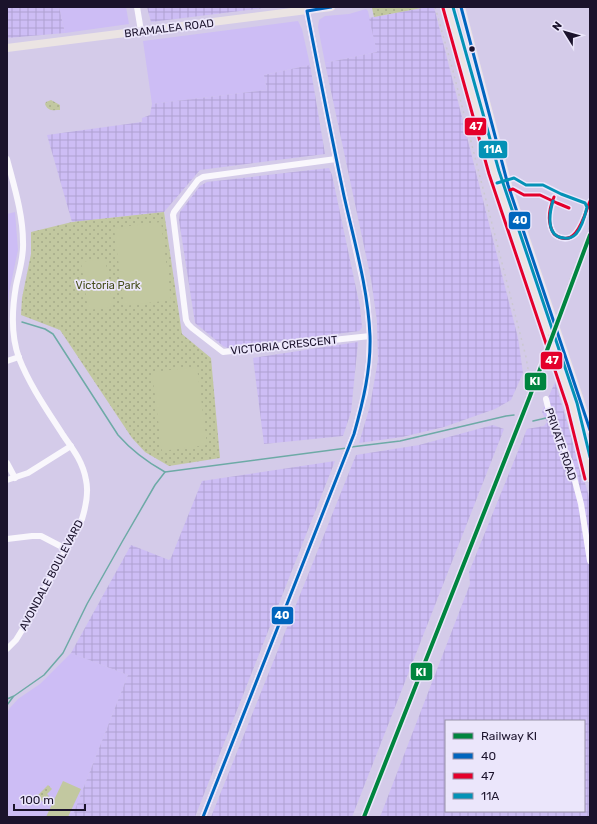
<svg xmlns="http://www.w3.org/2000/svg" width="597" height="824" font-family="Rubik,sans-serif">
<defs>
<pattern id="industrial-grid" width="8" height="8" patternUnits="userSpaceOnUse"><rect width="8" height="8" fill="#cdbdf5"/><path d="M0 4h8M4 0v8" fill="none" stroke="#afa2d2"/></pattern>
<pattern id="green-dots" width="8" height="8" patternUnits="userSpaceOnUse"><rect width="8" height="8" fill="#c2c8a0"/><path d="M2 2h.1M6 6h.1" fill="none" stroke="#a6ab8a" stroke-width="1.8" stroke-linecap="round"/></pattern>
</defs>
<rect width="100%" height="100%" fill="#d4cbe9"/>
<g fill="#cdbdf5">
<path d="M 59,7 L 126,7 L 129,24 L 65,33 Z"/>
<path d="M 366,9 L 368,11 L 377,52 L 325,63 L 318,27 L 319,20 L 325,16 L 349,14 Z"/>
<path d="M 298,21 L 302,29 L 310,65 L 264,75 L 267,90 L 152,104 L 143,41 Z"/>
<path d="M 15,212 L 18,250 L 9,293 L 8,308 L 7,214 Z"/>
<path d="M 71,653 L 128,675 L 72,817 L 7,817 L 7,714 L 9,709 L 18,699 L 40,684 Z"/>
</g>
<g fill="url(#industrial-grid)" fill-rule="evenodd">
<path d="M 7,7 L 59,7 L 65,33 L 7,38 Z"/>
<path d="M 147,7 L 272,7 L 151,22 Z"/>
<path d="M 427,7 L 434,7 L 518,338 L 523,373 L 511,400 L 495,409 L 444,427 L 402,437 L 359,443 L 370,406 L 378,360 L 377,321 L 371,279 L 325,63 L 377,52 L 369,18 Z"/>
<path d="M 310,65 L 325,154 L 200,170 L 164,212 L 72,222 L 47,135 L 142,122 L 142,118 L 150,115 L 152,104 L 267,90 L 264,75 Z"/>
<path d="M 329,168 L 332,175 L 360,307 L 362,327 L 361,329 L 359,331 L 228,348 L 223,346 L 195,323 L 179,220 L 180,212 L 200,186 L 207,182 Z"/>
<path d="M 358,342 L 351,412 L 343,436 L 264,444 L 253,358 Z"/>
<path d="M 555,382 L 588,493 L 590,505 L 590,817 L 380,817 L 470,584 L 469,572 L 527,429 L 544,426 L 547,422 L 542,412 ZM 446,721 L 584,721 L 584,811 L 446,811 Z"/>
<path d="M 493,425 L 504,429 L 352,817 L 211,817 L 356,455 L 419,445 Z"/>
<path d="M 335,461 L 195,817 L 72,817 L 128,675 L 71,653 L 131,545 L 169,560 L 171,558 L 202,481 Z"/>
</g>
<g fill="url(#green-dots)">
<path d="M 374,7 L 427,7 L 374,17 L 372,8 Z"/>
<path d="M 51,100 L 60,105 L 60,110 C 54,110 48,112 45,104 L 46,102 Z"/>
<path d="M 164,212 L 182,334 L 211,358 L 220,458 L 169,466 L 145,452 L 132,438 L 60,330 L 21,315 L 22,298 L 31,254 L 31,232 L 72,222 Z"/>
<path d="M 48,785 L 52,789 L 47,794 L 49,796 L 43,802 L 37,796 Z"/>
</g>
<g fill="#c2c8a0">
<path d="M 161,222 L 171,300 L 124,306 L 114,228 Z"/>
<path d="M 105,258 L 113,307 L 88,310 L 81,262 Z"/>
<path d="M 197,367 L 207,445 L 162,451 L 152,372 Z"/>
<path d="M 63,781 L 81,789 L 68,817 L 46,817 Z"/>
</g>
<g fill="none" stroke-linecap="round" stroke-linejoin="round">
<g stroke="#6daaa6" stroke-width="1.5">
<path d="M 22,322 L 45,329 L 53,334 L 118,435 C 132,451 147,462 165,472 L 347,448"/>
<path d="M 533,421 L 546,418"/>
<path d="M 351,447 L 400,441 L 506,416 L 514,415"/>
<path d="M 7,699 L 14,696 L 44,675 L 63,653 L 87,604 L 122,542 L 155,485 L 165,472"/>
<path d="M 7,705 L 13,697"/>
</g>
<g stroke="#f9f7fc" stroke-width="6">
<path d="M 137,7 L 141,31"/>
<path d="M 7,159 C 14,186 23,214 23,242 C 24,257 19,271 16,286 C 12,309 11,336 19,358 C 30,386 47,410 63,435 C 73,449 83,462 86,480 C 89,493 86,506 82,519 L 24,627 L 16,640 L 7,649"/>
<path d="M 336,159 L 203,177 L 198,180 L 174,212 L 173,215 L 186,320 L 188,324 L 192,328 L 223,352 L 370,336"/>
<path d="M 7,361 L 19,357"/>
<path d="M 546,399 L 552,423 L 570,462 L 581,504 L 590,561"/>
<path d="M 7,463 L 15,478"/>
<path d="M 7,480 L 28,473 L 71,446"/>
<path d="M 7,539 L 32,536 L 41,536 L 66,549"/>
<path d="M 203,817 L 354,434 L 365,393 L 369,362 L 370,336 L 367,300 L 336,159 L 307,11"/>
</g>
<g stroke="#ebe4e3" stroke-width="8">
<path d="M 448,7 L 494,172 L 572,405 L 590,478"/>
<path d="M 461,7 L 508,185 L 590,430"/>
<path d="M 7,48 L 331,7"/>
</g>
<g stroke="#cbc8d1" stroke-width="1.5" stroke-dasharray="2 4" stroke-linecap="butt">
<path d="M 435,7 L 452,67 L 526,357 L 528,369 L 525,388"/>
<path d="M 361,817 L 522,408 L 590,226"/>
</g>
<defs>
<g id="bus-1">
<path d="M 461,7 L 508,185 L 590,430"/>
<path d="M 203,817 L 354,434 C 363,402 371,369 370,336 C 368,288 354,241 344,196 C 331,134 319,73 307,11 L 331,7"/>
</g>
<g id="bus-2">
<path d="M 443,8 L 489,174 L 567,406 L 585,479"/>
<path d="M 510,190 L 513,189 L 524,195 L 540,195 L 557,203 L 569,208"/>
<path d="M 554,197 C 549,209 547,223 554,234 C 576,251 584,216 590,201"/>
</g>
<g id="bus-3">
<path d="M 453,7 L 499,171 L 577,403 L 590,457"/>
<path d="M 497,183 L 514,178 L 526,185 L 543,185 L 561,194 L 585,203 L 587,207 C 585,216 582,227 576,234 C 573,237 569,239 564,238 C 546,237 549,214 553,201"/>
</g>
</defs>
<use href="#bus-1" stroke="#ebe6fb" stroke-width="6"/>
<use href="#bus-2" stroke="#ebe6fb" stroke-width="6"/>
<use href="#bus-3" stroke="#ebe6fb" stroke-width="6"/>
<use href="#bus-1" stroke="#0065bd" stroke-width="3"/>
<use href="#bus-2" stroke="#e4002b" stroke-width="3"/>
<use href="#bus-3" stroke="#0492b6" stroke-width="3"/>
<defs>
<path id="rail-1" d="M 364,817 L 530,396 L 590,235"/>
</defs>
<use href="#rail-1" stroke="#ebe6fb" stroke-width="7"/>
<use href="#rail-1" stroke="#00853f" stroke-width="4"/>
</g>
<circle fill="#1b132c" stroke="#ebe6fb" stroke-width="1.5" cx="472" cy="49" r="3.5"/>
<g text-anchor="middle" stroke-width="3.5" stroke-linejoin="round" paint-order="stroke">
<g font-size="11" fill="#1b132c" stroke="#ebe6fb">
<text transform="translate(169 28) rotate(-7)" y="4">BRAMALEA ROAD</text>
<text transform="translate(284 345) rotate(-6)" y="4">VICTORIA CRESCENT</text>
<text transform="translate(561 444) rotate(71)" y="4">PRIVATE ROAD</text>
<text transform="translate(51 575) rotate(-62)" y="4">AVONDALE BOULEVARD</text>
</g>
<g font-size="11" fill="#454d1b" stroke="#ebe6fb">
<text x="108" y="289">Victoria Park</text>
</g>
</g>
<g stroke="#ebe6fb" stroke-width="1.5">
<rect x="464" y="117" width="23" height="19" rx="4" fill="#e4002b"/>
<rect x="478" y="140" width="30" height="19" rx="4" fill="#0492b6"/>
<rect x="508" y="211" width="23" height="19" rx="4" fill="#0065bd"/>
<rect x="540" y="351" width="23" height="19" rx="4" fill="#e4002b"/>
<rect x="524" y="372" width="23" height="19" rx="4" fill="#00853f"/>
<rect x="271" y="606" width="23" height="19" rx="4" fill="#0065bd"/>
<rect x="410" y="662" width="23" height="19" rx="4" fill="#00853f"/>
</g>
<g font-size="11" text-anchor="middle" font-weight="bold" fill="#fff">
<text x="476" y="130">47</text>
<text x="493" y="153">11A</text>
<text x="520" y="224">40</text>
<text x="552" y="364">47</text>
<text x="535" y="385">KI</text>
<text x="282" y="619">40</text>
<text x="421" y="676">KI</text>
</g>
<rect width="597" height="824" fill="none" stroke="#1b132c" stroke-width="16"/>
<rect x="445" y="720" width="140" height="92" fill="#ebe6fb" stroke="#9892a8"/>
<rect x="453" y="733" width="20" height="6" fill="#00853f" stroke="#9892a8"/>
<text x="481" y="740" font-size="12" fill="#1b132c">Railway KI</text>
<rect x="453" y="753" width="20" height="6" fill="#0065bd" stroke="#9892a8"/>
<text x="481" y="760" font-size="12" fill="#1b132c">40</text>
<rect x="453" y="773" width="20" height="6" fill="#e4002b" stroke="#9892a8"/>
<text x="481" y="780" font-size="12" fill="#1b132c">47</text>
<rect x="453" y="793" width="20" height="6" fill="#0492b6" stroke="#9892a8"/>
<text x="481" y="800" font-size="12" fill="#1b132c">11A</text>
<g transform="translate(565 32) rotate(307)" stroke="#ebe6fb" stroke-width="3" paint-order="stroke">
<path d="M0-3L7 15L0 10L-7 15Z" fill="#1b132c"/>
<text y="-6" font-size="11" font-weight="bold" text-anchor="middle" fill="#1b132c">N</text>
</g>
<path d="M14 804v6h71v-6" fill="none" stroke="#1b132c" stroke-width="2"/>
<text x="20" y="804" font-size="12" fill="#1b132c" stroke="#ebe6fb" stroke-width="3" paint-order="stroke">100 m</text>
</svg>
